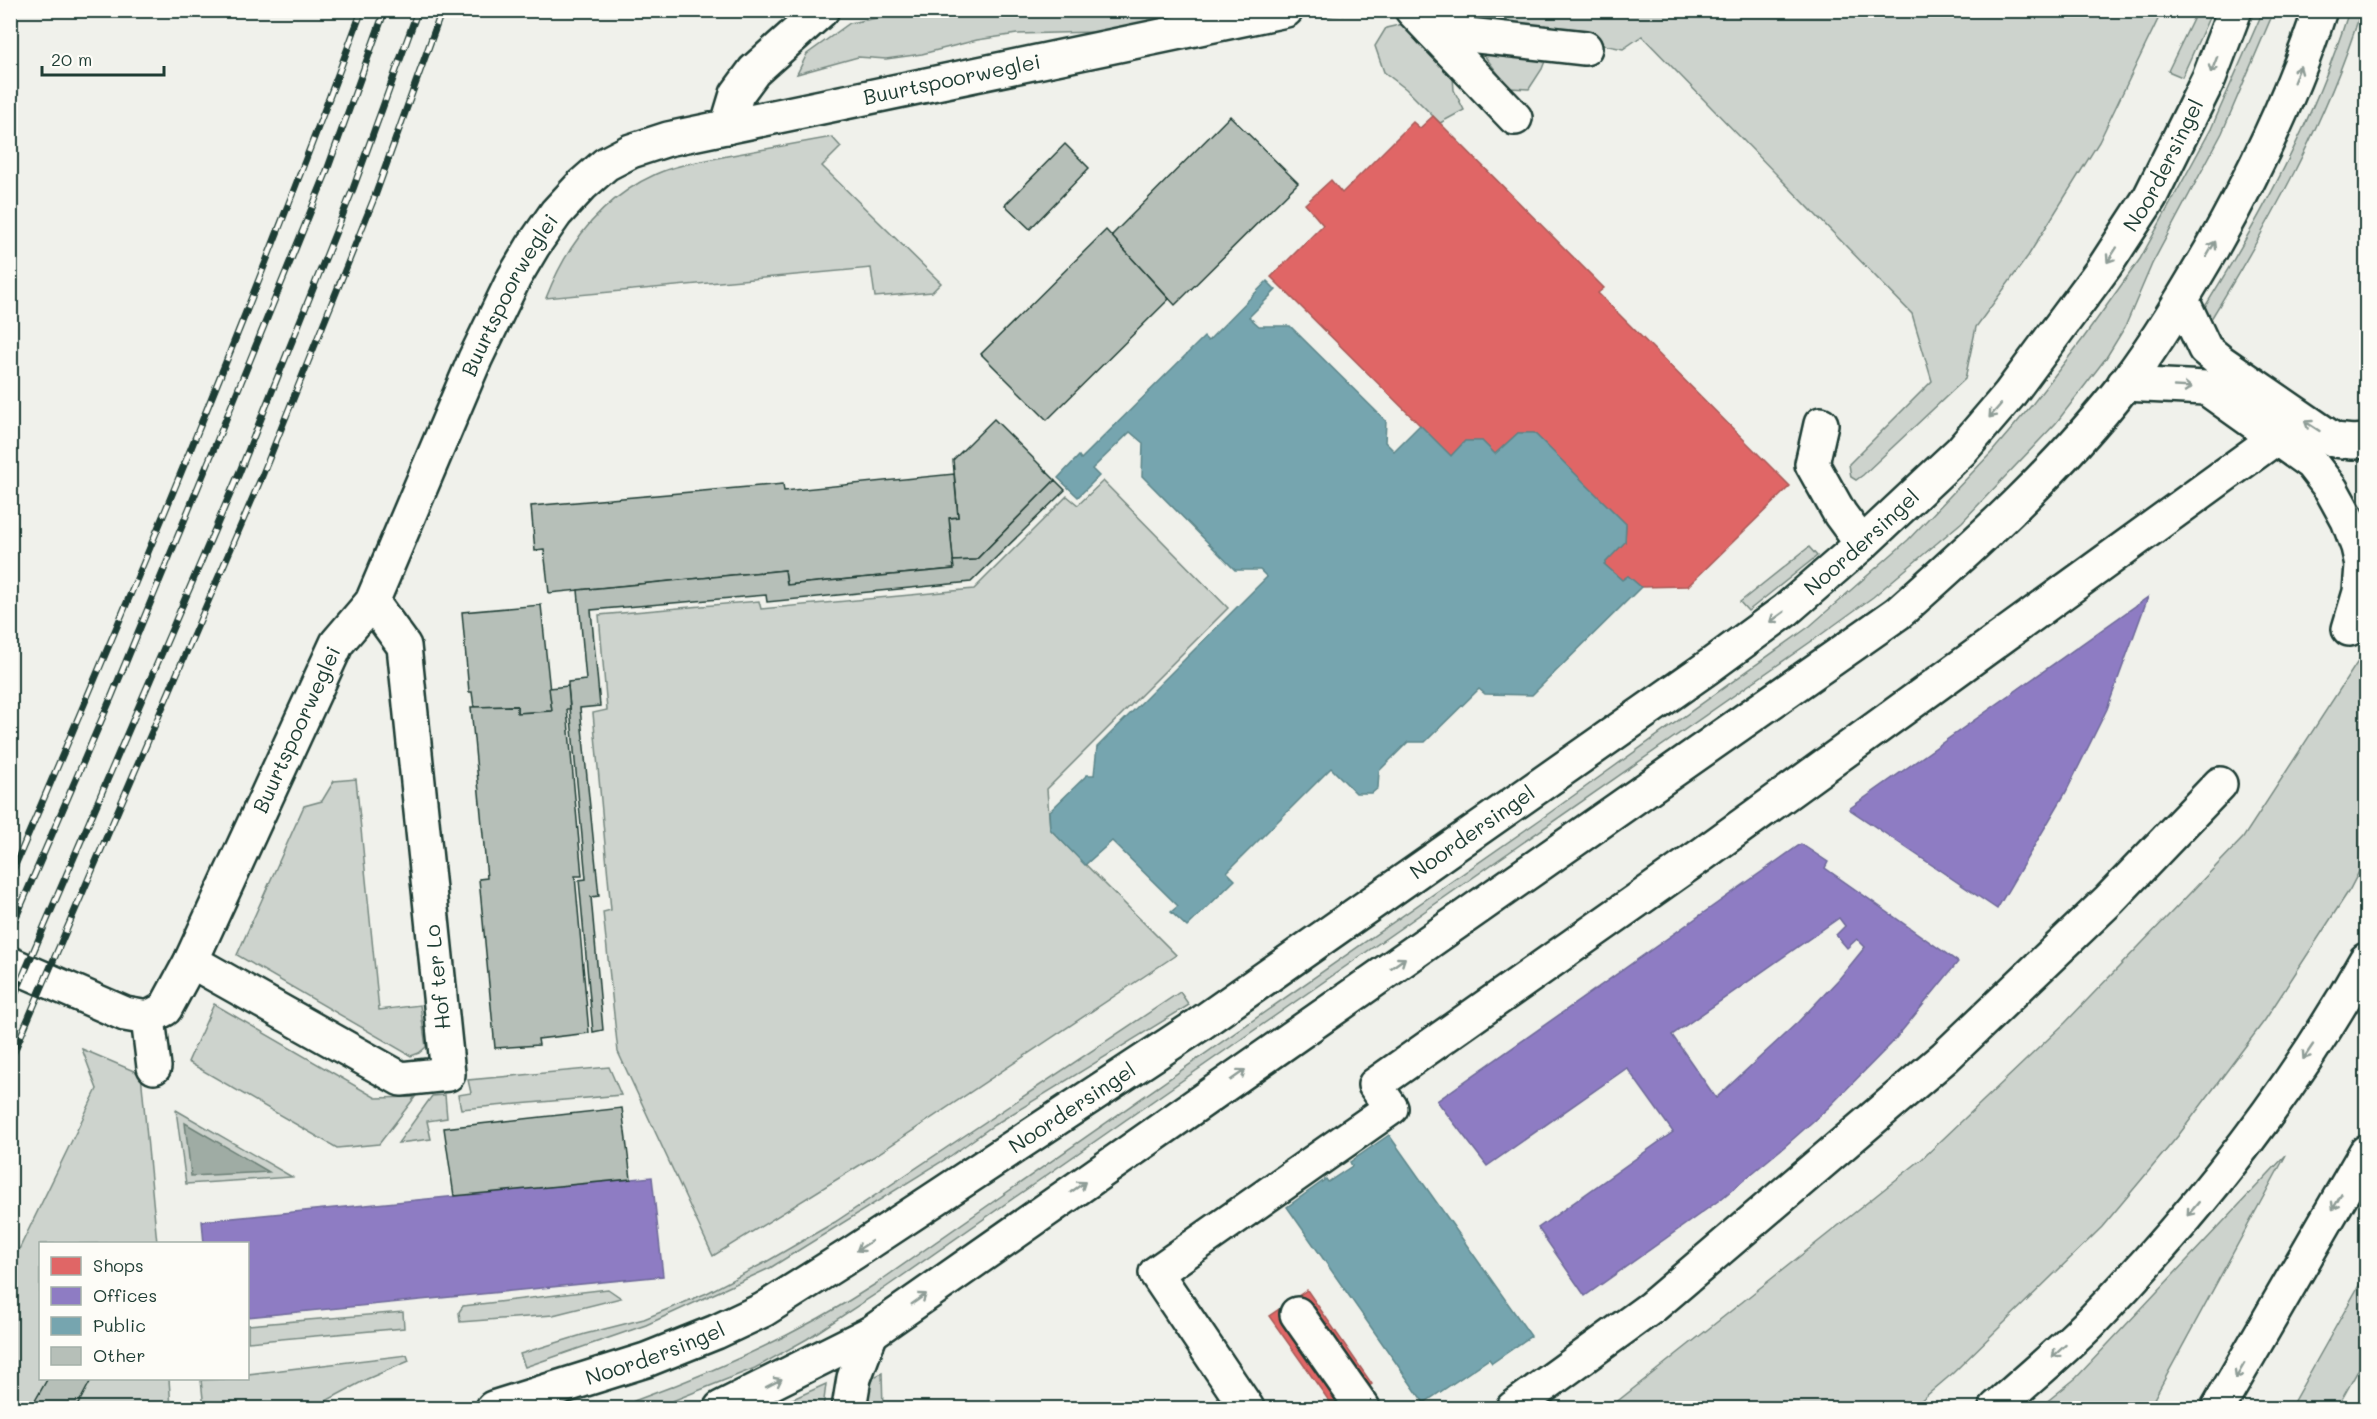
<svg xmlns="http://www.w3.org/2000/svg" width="2377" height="1419" font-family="Mali,sans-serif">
<rect width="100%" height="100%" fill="#f0f1eb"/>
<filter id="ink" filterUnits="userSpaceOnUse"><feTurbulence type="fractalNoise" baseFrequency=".0167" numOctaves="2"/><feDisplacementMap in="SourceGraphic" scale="12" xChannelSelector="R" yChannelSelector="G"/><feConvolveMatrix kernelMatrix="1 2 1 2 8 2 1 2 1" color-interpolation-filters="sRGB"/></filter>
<g filter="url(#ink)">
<g fill="#cdd3cd" stroke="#768880" stroke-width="1.5">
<path d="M 897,11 L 1166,11 L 1152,24 L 1094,32 L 1017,34 L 977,40 L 922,54 L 886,59 L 858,57 L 797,74 L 807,54 L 850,23 L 887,16 Z"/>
<path d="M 1310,11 L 1310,10 L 1362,11 L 1322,17 Z"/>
<path d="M 1447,11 L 2162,11 L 2099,142 L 2028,256 L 1976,327 L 1965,379 L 1863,475 L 1856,480 L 1851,477 L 1849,464 L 1932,381 L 1912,314 L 1642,36 L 1623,49 L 1555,35 L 1542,69 L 1529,89 L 1509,88 L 1480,50 L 1469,25 L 1449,14 Z"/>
<path d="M 2197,11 L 2212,11 L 2182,77 L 2168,71 Z"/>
<path d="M 2263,11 L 2274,11 L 2222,133 L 2152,264 L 2125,327 L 2106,358 L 2056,423 L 1962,522 L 1873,597 L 1819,636 L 882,1290 L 807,1339 L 755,1368 L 655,1408 L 646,1408 L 634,1401 C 719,1370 801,1333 877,1283 L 1541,819 L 1810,626 L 1908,540 L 1991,453 L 2031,406 L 2082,340 L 2140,259 L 2211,129 Z"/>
<path d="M 2349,11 L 2361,11 C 2326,123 2269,224 2208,324 L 2198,318 C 2259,221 2314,121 2349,11 Z"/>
<path d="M 1412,22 L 1441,57 L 1453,77 L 1454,90 L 1464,110 L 1440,123 L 1406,89 L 1384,72 L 1375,46 L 1386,28 Z"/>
<path d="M 832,137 L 841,147 L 822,166 L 941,283 L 932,292 L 875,297 L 871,268 L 546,298 C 567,244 601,199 656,174 C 678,164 704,161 727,156 C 762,150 797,143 832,137 Z"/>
<path d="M 1103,481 L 1228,608 L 1047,789 L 1050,829 L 1176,955 L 873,1157 L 713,1256 L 618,1052 L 603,912 L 611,910 L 593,713 L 607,710 L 599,615 L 759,601 L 761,609 L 974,589 L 1067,496 L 1078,505 Z"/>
<path d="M 1809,547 L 1817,556 L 1748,611 L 1740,602 Z"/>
<path d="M 2366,649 L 2366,858 L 2350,889 L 2265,1020 L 2178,1136 L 2102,1227 L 1953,1373 L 1912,1408 L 1609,1408 L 1922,1159 L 2065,1023 L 2243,838 Z"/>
<path d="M 356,779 L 379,1010 L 420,1005 L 426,1047 L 419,1053 L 411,1056 L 237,955 L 304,806 L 322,801 L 334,781 Z"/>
<path d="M 1180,992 L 1189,1005 L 994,1125 L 949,1157 L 770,1268 L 646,1325 L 525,1367 L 520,1354 L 585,1334 L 644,1319 L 707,1293 L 766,1262 L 835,1222 Z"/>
<path d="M 214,1004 L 376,1098 L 415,1097 L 379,1144 L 337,1148 L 188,1062 Z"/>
<path d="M 82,1049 L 141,1074 L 157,1243 L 40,1244 L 40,1378 L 169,1379 L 171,1408 L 11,1408 L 10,1268 L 97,1089 Z"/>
<path d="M 609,1067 L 621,1095 L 461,1109 L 458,1095 L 471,1093 L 468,1080 Z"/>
<path d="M 445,1095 L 447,1118 L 427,1121 L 431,1139 L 398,1143 L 432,1096 Z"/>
<path d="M 176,1110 L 292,1177 L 186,1184 Z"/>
<path d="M 2286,1155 L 2149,1408 L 2039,1408 L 2076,1378 Z"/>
<path d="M 2366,1273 L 2366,1356 L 2337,1408 L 2290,1408 Z"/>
<path d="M 608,1289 L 621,1298 L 553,1315 L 460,1322 L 459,1312 L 463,1306 Z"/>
<path d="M 403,1312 L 404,1328 L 248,1342 L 248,1325 Z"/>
<path d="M 407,1355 L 409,1361 L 367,1379 L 313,1408 L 204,1408 L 201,1380 L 248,1378 L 248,1374 Z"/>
<path d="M 882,1373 L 883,1408 L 865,1408 L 866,1398 L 874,1377 Z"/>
<path d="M 826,1384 L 823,1408 L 773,1408 Z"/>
</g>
<path fill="#9faca4" stroke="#6c8077" stroke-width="1.5" d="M 185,1123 L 269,1172 L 191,1176 Z"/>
<g fill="#e06666" stroke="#a65a57" stroke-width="1.5">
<path d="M 1433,116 L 1604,288 L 1598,293 L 1790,486 L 1688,586 L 1641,587 L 1628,576 L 1622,580 L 1604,564 L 1625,542 L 1626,524 L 1534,433 L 1518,433 L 1495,454 L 1482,441 L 1465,441 L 1451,456 L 1271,277 L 1323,225 L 1305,204 L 1331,180 L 1342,193 L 1413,122 L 1420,128 Z"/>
<path d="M 1307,1290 L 1372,1384 L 1337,1408 L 1334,1408 L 1269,1316 Z"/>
</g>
<g fill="#8e7cc3" stroke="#6d6998" stroke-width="1.5" fill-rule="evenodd">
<path d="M 2148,597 L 2107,709 L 2066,792 L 1997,909 L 1849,809 Z"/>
<path d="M 1801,844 L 1828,862 L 1825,868 L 1958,962 L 1892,1043 L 1828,1108 L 1784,1147 L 1721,1199 L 1585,1296 L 1538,1228 L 1673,1132 L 1627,1068 L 1487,1166 L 1437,1101 ZM 1839,918 L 1845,926 L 1836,935 L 1847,948 L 1857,939 L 1865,947 L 1839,979 L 1798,1022 L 1716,1098 L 1672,1035 Z"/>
<path d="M 652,1177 L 663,1276 L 248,1317 L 248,1244 L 204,1244 L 202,1221 Z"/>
</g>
<g fill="#76a5af" stroke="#5c868a" stroke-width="1.5">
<path d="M 1267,281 L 1276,290 L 1249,317 L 1259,326 L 1290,326 L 1386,421 L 1385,442 L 1394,451 L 1420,425 L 1451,456 L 1465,441 L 1482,441 L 1495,454 L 1518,433 L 1534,433 L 1626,524 L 1625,542 L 1604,564 L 1622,580 L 1628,576 L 1641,587 L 1532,695 L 1485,694 L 1479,689 L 1425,742 L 1408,742 L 1379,771 L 1378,788 L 1372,793 L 1356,793 L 1331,768 L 1227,872 L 1235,880 L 1187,927 L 1171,912 L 1178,906 L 1112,841 L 1085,865 L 1050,829 L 1049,812 L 1087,775 L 1094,775 L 1097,747 L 1267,577 L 1260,570 L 1235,570 L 1142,476 L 1143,443 L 1130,432 L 1092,469 L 1099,476 L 1078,497 L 1058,478 L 1079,456 L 1081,459 L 1204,337 L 1208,341 Z"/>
<path d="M 1389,1135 L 1531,1336 L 1492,1363 L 1489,1359 L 1424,1403 L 1287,1207 L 1326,1179 L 1328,1182 L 1352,1166 L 1350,1162 Z"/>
</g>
<g fill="#b6bfb8" stroke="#1f3d34" stroke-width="1.5">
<path d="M 1230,116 L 1298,183 L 1175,305 L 1111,236 Z"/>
<path d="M 1065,144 L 1089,168 L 1030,229 L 1005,205 Z"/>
<path d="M 1106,230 L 1169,299 L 1047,420 L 981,354 Z"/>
<path d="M 994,419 L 1055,480 L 976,560 L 953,561 L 949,518 L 958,517 L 953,460 Z"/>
<path d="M 954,474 L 958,517 L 949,518 L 954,569 L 787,585 L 785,570 L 549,593 L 544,550 L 535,551 L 531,506 L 783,484 L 784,491 Z"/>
<path d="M 1055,480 L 1065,490 L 971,582 L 767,602 L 766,595 L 591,610 L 600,706 L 580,708 L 599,896 L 591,897 L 603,1030 L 593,1032 L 579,880 L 586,879 L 568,686 L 568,682 L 586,680 L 578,590 L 785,570 L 787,585 L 954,569 L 953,561 L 976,560 Z"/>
<path d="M 541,605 L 552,711 L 517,713 L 517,706 L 474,707 L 472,692 L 469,692 L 462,612 Z"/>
<path d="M 568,686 L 570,709 L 567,709 L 582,876 L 575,876 L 589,1033 L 538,1039 L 539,1045 L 495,1048 L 479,879 L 487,878 L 471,707 L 517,706 L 517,713 L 552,711 L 549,688 Z"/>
<path d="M 622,1108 L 631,1179 L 454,1196 L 444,1128 Z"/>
<path d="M 48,1378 L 85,1378 L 90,1382 L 76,1408 L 31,1408 Z"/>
</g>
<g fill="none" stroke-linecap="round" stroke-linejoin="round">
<defs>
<g id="minor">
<path d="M 1412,10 L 1515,118"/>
<path d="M 1432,31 L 1585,48"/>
<path d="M 727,127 L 737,94 L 754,71 L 822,10"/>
<path d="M 2182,300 L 2205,349 L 2221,362 L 2334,440 L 2353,442 L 2366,441"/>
<path d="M 2124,384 L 2206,388 L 2311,463 L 2331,489 L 2348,520 L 2358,547 L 2362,565 L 2360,592 L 2349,629"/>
<path d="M 1821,424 L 1812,464 L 1840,514 L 1862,544"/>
<path d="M 191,961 L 401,1079 L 448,1074 L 404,646 L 372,602"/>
<path id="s1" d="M 10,964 L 125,1014 L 148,1018 L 165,1009 L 191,961 L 337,643 L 372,602 L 475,359 L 514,278 L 533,246 L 556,213 L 582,185 L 606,164 L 631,151 L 668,139 L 1286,10"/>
<path d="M 148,1018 L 154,1067"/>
<path d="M 1297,1314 L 1363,1408"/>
<path d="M 1247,1408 L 1156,1273 L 1391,1108 L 1375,1085 L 1703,854 L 2277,437"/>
<path d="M 1513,1408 L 1652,1307 L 1945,1057 L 2109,900 L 2220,784"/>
</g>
<g id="major">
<path id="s2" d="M 493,1408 L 646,1360 L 716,1332 L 763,1310 L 853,1253 L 1197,1026 L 1707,668 L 1786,610 L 1862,544 L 1961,451 L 2009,395 L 2105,266 L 2150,197 L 2209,78 L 2235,10"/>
<path d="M 721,1408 L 871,1333 L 1898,613 C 1977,543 2060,468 2125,384 C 2157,342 2184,296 2211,250 C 2254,174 2293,94 2320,10"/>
<path d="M 849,1408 L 854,1378 L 871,1333"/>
</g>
<g id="highway">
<path d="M 1996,1408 C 2027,1380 2061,1352 2091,1322 C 2197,1213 2292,1092 2366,960"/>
<path d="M 2218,1408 L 2366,1152"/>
</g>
</defs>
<use href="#minor" stroke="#1f3d34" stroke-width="38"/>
<use href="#major" stroke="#1f3d34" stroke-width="38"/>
<use href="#highway" stroke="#1f3d34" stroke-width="38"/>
<use href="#minor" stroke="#fdfcf7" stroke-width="33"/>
<use href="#major" stroke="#fdfcf7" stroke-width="33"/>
<use href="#highway" stroke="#fdfcf7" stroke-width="33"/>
<defs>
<g id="rail">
<path d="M 10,877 C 134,590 254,303 362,10"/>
<path d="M 10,931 L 111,698 L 215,446 L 325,176 L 385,10"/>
<path d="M 10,1006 L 240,471 L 353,189 L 418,10"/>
<path d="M 10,1061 L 260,481 L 375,196 L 442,10"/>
</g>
</defs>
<use href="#rail" stroke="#1f3d34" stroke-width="7"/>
<use href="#rail" stroke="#fdfcf7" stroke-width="4.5" stroke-dasharray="14" stroke-linecap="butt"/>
</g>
<defs><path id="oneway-shaft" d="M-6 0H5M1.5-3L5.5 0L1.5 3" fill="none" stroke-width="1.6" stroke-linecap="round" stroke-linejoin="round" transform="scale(1.5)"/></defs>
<g stroke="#8e9c96">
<use href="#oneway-shaft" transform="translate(2214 65) rotate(111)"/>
<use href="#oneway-shaft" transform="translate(2297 74) rotate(-68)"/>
<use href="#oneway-shaft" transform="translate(2211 249) rotate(-60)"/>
<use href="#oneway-shaft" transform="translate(2112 255) rotate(123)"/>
<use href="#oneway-shaft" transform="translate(2183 387) rotate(3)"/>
<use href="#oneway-shaft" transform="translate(1995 411) rotate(131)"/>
<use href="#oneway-shaft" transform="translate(2312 426) rotate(-147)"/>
<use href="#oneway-shaft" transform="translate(1777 617) rotate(144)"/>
<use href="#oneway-shaft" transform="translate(1398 963) rotate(-35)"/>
<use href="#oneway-shaft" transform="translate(2308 1052) rotate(124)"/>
<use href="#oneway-shaft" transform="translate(1238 1075) rotate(-35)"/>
<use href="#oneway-shaft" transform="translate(1078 1187) rotate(-35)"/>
<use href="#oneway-shaft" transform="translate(2337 1202) rotate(120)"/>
<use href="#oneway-shaft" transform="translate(2193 1209) rotate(130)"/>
<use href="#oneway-shaft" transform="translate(864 1246) rotate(147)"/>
<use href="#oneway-shaft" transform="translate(919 1299) rotate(-35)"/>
<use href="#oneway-shaft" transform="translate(2059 1351) rotate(138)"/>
<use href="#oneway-shaft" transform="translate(2240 1371) rotate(120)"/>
<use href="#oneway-shaft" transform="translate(774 1383) rotate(-27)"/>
</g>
</g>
<g text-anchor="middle" stroke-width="6" stroke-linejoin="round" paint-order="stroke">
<g font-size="21" fill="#1f3d34" stroke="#fdfcf7">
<text dy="7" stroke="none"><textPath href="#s1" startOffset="1485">Buurtspoorweglei</textPath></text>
<text dy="7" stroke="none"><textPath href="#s2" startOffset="2115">Noordersingel</textPath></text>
<text dy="7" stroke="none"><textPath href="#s1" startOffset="963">Buurtspoorweglei</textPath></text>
<text dy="7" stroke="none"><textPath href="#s2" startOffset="1629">Noordersingel</textPath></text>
<text dy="7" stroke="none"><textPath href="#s1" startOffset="477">Buurtspoorweglei</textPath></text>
<text dy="7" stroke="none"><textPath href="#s2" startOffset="1143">Noordersingel</textPath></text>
<text transform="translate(438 977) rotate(-96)" y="7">Hof ter Lo</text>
<text dy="7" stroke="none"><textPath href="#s2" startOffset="657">Noordersingel</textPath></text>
<text dy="7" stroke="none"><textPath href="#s2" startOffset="171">Noordersingel</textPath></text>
</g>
</g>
<rect width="2377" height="1419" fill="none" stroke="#fdfcf7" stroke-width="36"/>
<rect x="18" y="18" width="2341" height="1383" fill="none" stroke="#1f3d34" stroke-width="2" filter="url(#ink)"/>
<rect x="39" y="1242" width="210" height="138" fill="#fdfcf7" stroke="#a4b0a9" stroke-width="1.5"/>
<rect x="51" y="1257" width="30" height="18" fill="#e06666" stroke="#a4b0a9" stroke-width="1.5"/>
<text x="93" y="1272" font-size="18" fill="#1f3d34">Shops</text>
<rect x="51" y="1287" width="30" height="18" fill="#8e7cc3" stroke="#a4b0a9" stroke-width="1.5"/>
<text x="93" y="1302" font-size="18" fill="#1f3d34">Offices</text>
<rect x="51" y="1317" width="30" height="18" fill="#76a5af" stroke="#a4b0a9" stroke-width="1.5"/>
<text x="93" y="1332" font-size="18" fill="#1f3d34">Public</text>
<rect x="51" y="1347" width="30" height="18" fill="#b6bfb8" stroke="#a4b0a9" stroke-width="1.5"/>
<text x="93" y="1362" font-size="18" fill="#1f3d34">Other</text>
<path d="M42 66v9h122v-9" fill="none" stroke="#1f3d34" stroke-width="3"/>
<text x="51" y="66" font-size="18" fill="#1f3d34" stroke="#fdfcf7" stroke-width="4.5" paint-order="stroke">20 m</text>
</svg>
